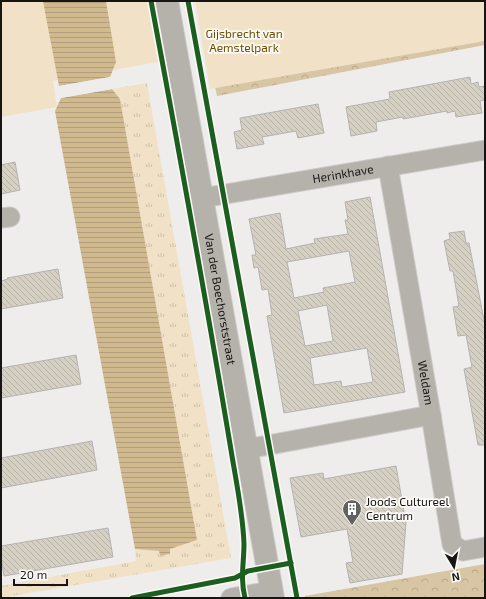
<svg xmlns="http://www.w3.org/2000/svg" width="486" height="599" font-family="'Exo 2',sans-serif">
<defs>
<pattern id="grass-tufts" width="24" height="20" patternUnits="userSpaceOnUse"><rect width="24" height="20" fill="#f1e2c7"/><path d="M3 7l-1-3M5 7V3M7 7l1-3M15 17l-1-3M17 17v-4M19 17l1-3" fill="none" stroke="#cec1aa"/></pattern>
<pattern id="forest-crowns" width="20" height="18" patternUnits="userSpaceOnUse"><rect width="20" height="18" fill="#d7c5a3"/><path d="M2 6a3 3 0 1 1 6 0M12 15a3 3 0 1 1 6 0" fill="none" stroke="#b8a88b"/></pattern>
<pattern id="water-rules" width="6" height="5" patternUnits="userSpaceOnUse"><rect width="6" height="5" fill="#d0b98f"/><path d="M0 2.5h6" fill="none" stroke="#b29e7a"/></pattern>
<pattern id="building-back-hatch" width="6" height="6" patternUnits="userSpaceOnUse"><rect width="6" height="6" fill="#d6d0c3"/><path d="M-1 5l2 2M0 0l6 6M5-1l2 2" fill="none" stroke="#b7b2a7"/></pattern>
</defs>
<rect width="100%" height="100%" fill="#eeedeb"/>
<path fill="url(#grass-tufts)" d="M 147,83 L 231,558 L 1,598 L 1,586 L 136,561 L 135,549 L 159,551 L 160,556 L 170,554 L 169,549 L 197,540 L 120,99 L 112,89 Z"/>
<g fill="url(#forest-crowns)">
<path d="M 485,22 L 485,45 L 217,96 L 213,77 Z"/>
<path d="M 485,564 L 485,597 L 477,598 L 305,598 L 305,596 Z"/>
</g>
<g fill="#f1e2c7">
<path d="M 1,1 L 147,1 L 158,62 L 53,81 L 57,107 L 1,117 Z"/>
<path d="M 195,1 L 485,1 L 485,41 L 210,89 Z"/>
</g>
<g fill="url(#water-rules)">
<path d="M 43,1 L 106,1 L 116,62 L 110,77 L 59,86 Z"/>
<path d="M 112,89 L 120,99 L 197,540 L 170,549 L 170,554 L 160,556 L 159,551 L 135,549 L 55,111 L 61,98 Z"/>
</g>
<g fill="#eeedeb">
<path d="M 110,77 L 110,79 L 59,88 L 59,86 Z"/>
<path d="M 112,87 L 112,89 L 61,98 L 60,96 Z"/>
</g>
<g fill="url(#building-back-hatch)" stroke="#b4b3b2" fill-rule="evenodd">
<path d="M 470,77 L 471,84 L 478,82 L 479,87 L 485,86 L 485,100 L 480,101 L 482,113 L 456,117 L 455,111 L 447,113 L 447,111 L 403,119 L 403,117 L 376,122 L 377,131 L 351,136 L 346,107 L 390,99 L 389,92 Z"/>
<path d="M 318,104 L 324,133 L 298,138 L 296,131 L 262,137 L 264,144 L 237,149 L 234,132 L 242,130 L 240,118 Z"/>
<path d="M 15,162 L 20,190 L 1,194 L 1,165 Z"/>
<path d="M 370,197 L 405,392 L 284,413 L 267,316 L 272,315 L 268,289 L 262,290 L 258,267 L 254,268 L 252,255 L 256,255 L 249,219 L 280,213 L 286,249 L 315,243 L 314,239 L 348,234 L 345,220 L 348,220 L 345,202 ZM 349,251 L 355,282 L 323,288 L 324,292 L 294,298 L 287,262 ZM 327,305 L 333,341 L 305,346 L 298,311 ZM 367,348 L 373,382 L 342,387 L 341,381 L 314,385 L 310,358 Z"/>
<path d="M 464,231 L 466,243 L 469,243 L 485,325 L 485,445 L 478,445 L 464,369 L 472,367 L 466,335 L 458,336 L 453,307 L 459,306 L 453,271 L 450,271 L 444,241 L 450,239 L 449,233 Z"/>
<path d="M 58,269 L 63,298 L 1,309 L 1,281 L 8,279 L 7,278 Z"/>
<path d="M 76,355 L 81,384 L 1,398 L 1,368 Z"/>
<path d="M 92,441 L 97,470 L 1,488 L 1,458 Z"/>
<path d="M 396,466 L 406,523 L 402,574 L 350,583 L 346,563 L 353,562 L 347,529 L 301,537 L 290,478 L 323,473 L 324,479 Z"/>
<path d="M 108,528 L 113,557 L 4,576 L 1,557 L 1,546 Z"/>
</g>
<g fill="none" stroke-linecap="round" stroke-linejoin="round">
<defs>
<g id="minor">
<path id="s1" d="M 388,166 L 431,415 L 452,544 L 463,551 L 485,547"/>
<path id="s2" d="M 202,198 L 485,150"/>
<path d="M 1,218 L 10,217"/>
<path d="M 247,449 L 431,415"/>
<path d="M 231,598 L 272,591"/>
</g>
<g id="tertiary">
<path id="s3" d="M 167,1 L 273,598"/>
</g>
</defs>
<use href="#minor" stroke="#cbcac9" stroke-width="21"/>
<use href="#tertiary" stroke="#cbcac9" stroke-width="24"/>
<use href="#minor" stroke="#b5b2ab" stroke-width="19"/>
<use href="#tertiary" stroke="#b5b2ab" stroke-width="22"/>
<defs>
<g id="cycleway">
<path d="M 151,1 C 179,151 206,300 231,450 C 236,481 243,513 244,544 C 244,563 240,578 245,598"/>
<path d="M 188,1 L 297,598"/>
<path d="M 132,598 L 235,578 L 248,571 L 291,563"/>
</g>
</defs>
<use href="#cycleway" stroke="#fcfaf7" stroke-width="8"/>
<use href="#cycleway" stroke="#1b5e20" stroke-width="5"/>
</g>
<defs>
<symbol id="building-pin" viewBox="-11 -11 22 30"><path d="M0 17L-7.5 6A9.5 9.5 0 1 1 7.5 6Z" fill="#62615f" stroke="#fcfaf7"/><path d="M-4-6H4V6H1V3H-1V6H-4ZM-2.5-4.3h1.7v1.8h-1.7ZM.8-4.3h1.7v1.8H.8ZM-2.5-1h1.7V.8h-1.7ZM.8-1h1.7V.8H.8Z" fill="#fff"/></symbol>
</defs>
<g fill-rule="evenodd">
<use href="#building-pin" x="341" y="498" width="22" height="30"/>
</g>
<g text-anchor="middle" stroke-width="3.5" stroke-linejoin="round" paint-order="stroke">
<g font-size="12" fill="#6d4e00" stroke="#fcfaf7">
<text x="244" y="38">Gijsbrecht van<tspan x="244" dy="14">Aemstelpark</tspan></text>
</g>
<g font-size="12" fill="#161514" stroke="#fcfaf7">
<text dy="4" stroke="none"><textPath href="#s2" startOffset="143">Herinkhave</textPath></text>
<text dy="4" stroke="none"><textPath href="#s3" startOffset="303">Van der Boechorststraat</textPath></text>
<text dy="4" stroke="none"><textPath href="#s1" startOffset="220">Weldam</textPath></text>
</g>
<g font-size="12" fill="#161514" stroke="#fcfaf7" text-anchor="start">
<text x="366" y="506">Joods Cultureel<tspan x="366" dy="14">Centrum</tspan></text>
</g>
</g>
<rect width="486" height="599" fill="none" stroke="#161514" stroke-width="4"/>
<g transform="translate(454 567) rotate(170)" stroke="#fcfaf7" stroke-width="3" paint-order="stroke">
<path d="M0-3L7 15L0 10L-7 15Z" fill="#161514"/>
<text y="-6" font-size="11" font-weight="bold" text-anchor="middle" fill="#161514">N</text>
</g>
<path d="M14 579v6h53v-6" fill="none" stroke="#161514" stroke-width="2"/>
<text x="20" y="579" font-size="12" fill="#161514" stroke="#fcfaf7" stroke-width="3" paint-order="stroke">20 m</text>
</svg>
